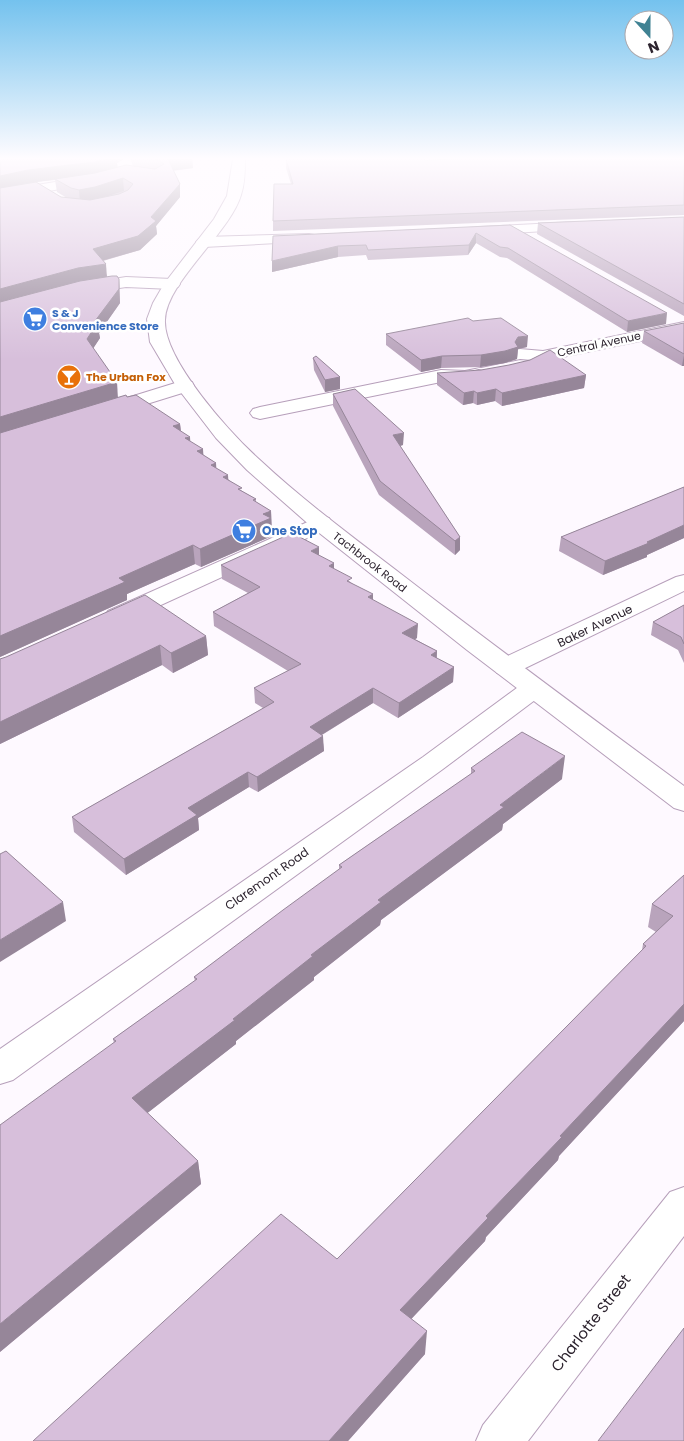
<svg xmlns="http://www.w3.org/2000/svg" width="684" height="1441" font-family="Poppins,sans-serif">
<rect width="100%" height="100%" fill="#fef9ff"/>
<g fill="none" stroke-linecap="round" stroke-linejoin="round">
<defs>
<g id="minor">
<path d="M 92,176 L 99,180 L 97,183 L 0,199 L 0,191 Z"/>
<path d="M 574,222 L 579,223 L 581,226 L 579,229 L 480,235 L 475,234 L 473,231 L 475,228 L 480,227 Z"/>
<path d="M 309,234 L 314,235 L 316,238 L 314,241 L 204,247 L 199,245 L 196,242 L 199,239 L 204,237 Z"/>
<path d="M 126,277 L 172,279 L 178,281 L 180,284 L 178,287 L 172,289 L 126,287 L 82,294 L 76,292 L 74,289 L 76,286 L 82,284 Z"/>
<path d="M 684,322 L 684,332 L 543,361 L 520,359 L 481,367 L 475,366 L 472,362 L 475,358 L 520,349 L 543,351 Z"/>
<path d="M 475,369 L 482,371 L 484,375 L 482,379 L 465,383 L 441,382 L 260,419 L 253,417 L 250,413 L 253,409 L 260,407 L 441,370 L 465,371 Z"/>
<path d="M 185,380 L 192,382 L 194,386 L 192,390 L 108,416 L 101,414 L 98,410 L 101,406 Z"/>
<path d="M 321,516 L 329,518 L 332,523 L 329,528 L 126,621 L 117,623 L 108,621 L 105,616 L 108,611 Z"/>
<path d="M 684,575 L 684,591 L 515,673 L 506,675 L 497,673 L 493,667 L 497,661 L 676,577 Z"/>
<path d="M 534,680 L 543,682 L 547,688 L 543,694 L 443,769 L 13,1080 L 0,1084 L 0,1049 L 423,757 L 525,682 Z"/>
<path d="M 684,1187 L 684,1236 L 528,1441 L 476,1441 L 483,1425 L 670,1192 Z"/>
</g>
<path id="secondary" d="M 233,159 L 245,159 C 245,171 245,183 241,195 C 230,233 166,282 165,320 C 163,360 232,435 261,461 C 305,502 354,538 401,574 C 494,646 589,716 684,786 L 684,811 L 674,808 L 467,650 L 313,528 L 247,470 L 216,438 L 176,386 L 150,342 L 147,319 L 153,303 L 164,284 L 214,219 L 227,196 Z"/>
</defs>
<use href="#minor" stroke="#b69fba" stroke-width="2"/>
<use href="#secondary" stroke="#b69fba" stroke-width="2"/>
<use href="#minor" fill="#fff" fill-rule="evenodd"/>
<use href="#secondary" fill="#fff" fill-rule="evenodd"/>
</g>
<g fill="#b9a4bc" fill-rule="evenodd">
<path d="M 0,159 L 124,159 L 117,163 L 117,168 L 133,166 L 131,160 L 125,159 L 192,159 L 193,168 L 173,171 L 180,184 L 180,197 L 156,226 L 157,234 L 140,250 L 103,261 L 107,277 L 119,279 L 120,303 L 99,333 L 100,338 L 93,348 L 118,398 L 127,397 L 180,424 L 181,431 L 190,442 L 203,449 L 203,455 L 216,463 L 216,468 L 229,480 L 242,491 L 256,499 L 256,502 L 271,511 L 272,536 L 201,567 L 195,564 L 127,594 L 127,600 L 0,657 ZM 55,180 L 57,192 L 67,198 L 61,197 L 36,182 Z"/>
<path d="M 286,159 L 425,160 L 684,159 L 684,215 L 273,231 L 273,221 L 291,184 L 286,168 Z"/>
<path d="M 684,217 L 684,316 L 537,234 L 538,223 Z"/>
<path d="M 510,225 L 666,324 L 627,332 L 507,258 L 500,257 L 476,243 L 468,255 L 368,260 L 366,255 L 338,257 L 272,272 L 273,236 Z"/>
<path d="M 473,321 L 527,347 L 518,349 L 517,359 L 505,363 L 480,367 L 441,368 L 421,372 L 386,345 L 386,334 Z"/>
<path d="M 684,323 L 684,366 L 682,366 L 642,343 L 644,331 Z"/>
<path d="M 313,358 L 340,377 L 340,389 L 325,392 L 314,370 Z"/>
<path d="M 437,373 L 586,375 L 584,388 L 502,406 L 495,401 L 477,405 L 473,403 L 463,405 L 437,385 Z"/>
<path d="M 333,394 L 403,445 L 400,446 L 460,537 L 460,550 L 455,555 L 379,495 L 333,406 Z"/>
<path d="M 684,487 L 684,538 L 647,555 L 647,557 L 603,575 L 559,551 L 561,537 Z"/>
<path d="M 319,555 L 334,569 L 373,600 L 417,638 L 415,639 L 437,651 L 437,659 L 454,667 L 453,682 L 398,718 L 373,703 L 322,735 L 324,751 L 258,792 L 249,787 L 198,818 L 199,830 L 126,875 L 74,832 L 72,817 L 263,708 L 255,703 L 254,688 L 288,671 L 214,626 L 213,612 L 248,593 L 222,579 L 221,565 Z"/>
<path d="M 684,605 L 684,663 L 678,650 L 651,635 L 653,622 Z"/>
<path d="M 206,636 L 208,655 L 173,673 L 162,665 L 0,744 L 0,659 Z"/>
<path d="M 471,768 L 562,779 L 503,824 L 502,830 L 381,920 L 380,925 L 314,977 L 314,980 L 236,1041 L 236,1044 L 147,1113 L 198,1161 L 201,1184 L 0,1352 L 114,1043 L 113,1039 L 195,981 L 194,977 L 339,870 L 339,865 L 471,774 Z"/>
<path d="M 684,875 L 684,1021 L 559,1156 L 558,1160 L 486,1237 L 485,1241 L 411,1319 L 425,1354 L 348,1441 L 33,1441 L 337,1259 L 642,950 L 643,944 L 656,932 L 648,927 L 652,904 Z"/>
</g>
<g fill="#968699">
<path d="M 107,159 L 124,159 L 117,163 L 118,169 L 96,174 L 29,183 L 0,189 L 0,176 L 28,170 Z"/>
<path d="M 168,159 L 192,159 L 193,168 L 168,171 Z"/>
<path d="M 123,178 L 124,191 L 96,200 L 80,203 L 79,190 Z"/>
<path d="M 180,184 L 180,197 L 156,226 L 157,234 L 140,250 L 94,263 L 93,249 L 151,217 Z"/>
<path d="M 476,233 L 476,243 L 468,255 L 469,245 Z"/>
<path d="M 338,246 L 338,257 L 272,272 L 272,261 Z"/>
<path d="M 106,264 L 107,278 L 0,304 L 0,289 L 78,268 Z"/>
<path d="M 119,279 L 120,303 L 99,333 L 100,338 L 89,355 L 87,339 L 95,321 Z"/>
<path d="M 667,313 L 666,324 L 627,332 L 628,321 Z"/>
<path d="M 528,336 L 527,347 L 518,349 L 517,359 L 505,363 L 480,367 L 481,355 L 515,342 L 518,337 Z"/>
<path d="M 684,354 L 684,366 L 682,366 Z"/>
<path d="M 442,356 L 441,368 L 421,372 L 421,360 Z"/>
<path d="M 586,375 L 584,388 L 502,406 L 502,393 Z"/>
<path d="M 340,377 L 340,389 L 325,392 L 325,380 Z"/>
<path d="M 117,382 L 118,399 L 0,435 L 0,417 Z"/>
<path d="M 496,389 L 495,401 L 477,405 L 477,393 Z"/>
<path d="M 474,391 L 473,403 L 463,405 L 464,393 Z"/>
<path d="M 180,424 L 182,441 L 173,426 Z"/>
<path d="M 404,433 L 403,445 L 392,448 L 393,435 Z"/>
<path d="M 190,437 L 191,454 L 185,438 Z"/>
<path d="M 203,449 L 204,466 L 197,451 Z"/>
<path d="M 216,463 L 217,481 L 211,465 Z"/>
<path d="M 228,475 L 229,493 L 223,477 Z"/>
<path d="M 271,511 L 272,536 L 201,567 L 200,549 L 263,514 Z"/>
<path d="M 684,525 L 684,538 L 647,555 L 647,557 L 603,575 L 605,561 Z"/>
<path d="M 460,537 L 460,550 L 455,555 L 455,541 Z"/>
<path d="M 193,545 L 195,564 L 127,594 L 127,600 L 0,657 L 0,636 L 119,578 Z"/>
<path d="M 319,547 L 319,561 L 311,551 Z"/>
<path d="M 334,563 L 334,577 L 329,566 Z"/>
<path d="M 373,594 L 373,608 L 368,597 Z"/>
<path d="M 418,624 L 417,638 L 402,647 L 402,633 Z"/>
<path d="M 206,636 L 208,655 L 173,673 L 171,653 Z"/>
<path d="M 160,645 L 162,665 L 0,744 L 0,722 Z"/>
<path d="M 437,651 L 436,665 L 431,655 Z"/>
<path d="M 454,667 L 453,682 L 398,718 L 399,703 Z"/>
<path d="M 373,688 L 373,703 L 310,742 L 310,727 Z"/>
<path d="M 323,736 L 324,751 L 258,792 L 257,777 Z"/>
<path d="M 565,756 L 562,779 L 503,824 L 502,830 L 381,920 L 380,925 L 314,977 L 314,980 L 236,1041 L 236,1044 L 136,1122 L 132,1098 L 233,1019 L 378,900 L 500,805 Z"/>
<path d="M 248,772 L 249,787 L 198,818 L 199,830 L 126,875 L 124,859 L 188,808 Z"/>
<path d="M 63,902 L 66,921 L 0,962 L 0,940 Z"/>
<path d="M 684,1004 L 684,1021 L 559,1156 L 558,1160 L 486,1237 L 485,1241 L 399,1332 L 400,1310 L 560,1136 Z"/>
<path d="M 198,1161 L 201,1184 L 0,1352 L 0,1324 Z"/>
<path d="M 427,1331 L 425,1354 L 348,1441 L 329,1441 Z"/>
</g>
<g fill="#d7bfdb" stroke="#968699">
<path d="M 0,159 L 107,159 L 94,162 L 28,170 L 0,176 Z"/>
<path d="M 156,159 L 170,159 L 168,159 L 180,184 L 151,217 L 156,221 L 138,236 L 93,249 L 106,264 L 78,268 L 0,289 L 0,188 L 36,182 L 61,197 L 90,200 L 119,194 L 128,190 L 133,184 L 123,178 L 95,187 L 79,190 L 71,188 L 55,179 L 95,173 L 126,165 L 155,169 L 164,164 Z"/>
<path d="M 286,159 L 424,159 L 425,160 L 461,159 L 684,159 L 684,205 L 273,221 L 274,184 L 293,184 Z"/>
<path d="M 684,217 L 684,304 L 538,223 Z"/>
<path d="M 510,225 L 667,313 L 628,321 L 508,248 L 500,247 L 476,233 L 469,245 L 368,250 L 366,245 L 338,246 L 272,261 L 273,236 Z"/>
<path d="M 112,276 L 117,276 L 119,279 L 119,289 L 95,321 L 98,322 L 87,339 L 117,382 L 0,417 L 0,302 L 80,281 Z"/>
<path d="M 468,318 L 473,321 L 501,318 L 528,336 L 518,337 L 515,342 L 518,347 L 505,351 L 481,355 L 442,356 L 421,360 L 386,334 Z"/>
<path d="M 684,323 L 684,354 L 644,331 Z"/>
<path d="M 550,350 L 586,375 L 502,393 L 496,389 L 477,393 L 474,391 L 464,393 L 437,373 L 481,370 L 509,365 L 530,360 Z"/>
<path d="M 316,356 L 340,377 L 325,380 L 313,358 Z"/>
<path d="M 355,389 L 404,433 L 393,435 L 460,537 L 455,541 L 380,481 L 333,394 Z"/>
<path d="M 126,395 L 127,397 L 136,395 L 180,424 L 173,426 L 190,437 L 185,438 L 203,449 L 197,451 L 216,463 L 211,465 L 228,475 L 223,477 L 242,488 L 238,489 L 256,499 L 253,500 L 271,511 L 263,514 L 271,518 L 200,549 L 193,545 L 119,578 L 125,582 L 0,636 L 0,433 Z"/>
<path d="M 684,487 L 684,525 L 647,542 L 649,543 L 605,561 L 561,537 Z"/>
<path d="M 292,533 L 319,547 L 311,551 L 334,563 L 329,566 L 352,578 L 347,581 L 373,594 L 368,597 L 418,624 L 402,633 L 437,651 L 431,655 L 454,667 L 399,703 L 373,688 L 310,727 L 323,736 L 257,777 L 248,772 L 188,808 L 197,815 L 124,859 L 72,817 L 274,702 L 254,688 L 301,664 L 213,612 L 260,587 L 221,565 Z"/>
<path d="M 145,595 L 206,636 L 171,653 L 160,645 L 0,722 L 0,659 L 6,657 Z"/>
<path d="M 684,605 L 684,644 L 681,637 L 653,622 Z"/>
<path d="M 522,732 L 565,756 L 500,805 L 504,807 L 378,900 L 381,902 L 311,955 L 313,956 L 233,1019 L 235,1020 L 132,1098 L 198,1161 L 0,1324 L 0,1125 L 116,1041 L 113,1039 L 197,979 L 194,977 L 283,910 L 342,867 L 339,865 L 475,771 L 471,768 Z"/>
<path d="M 6,851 L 63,902 L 0,940 L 0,854 Z"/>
<path d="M 684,875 L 684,1004 L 560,1136 L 562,1137 L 486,1216 L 488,1218 L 400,1310 L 427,1331 L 329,1441 L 33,1441 L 281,1214 L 337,1259 L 646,946 L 643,944 L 673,916 L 652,904 Z"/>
<path d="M 684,1328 L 684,1441 L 598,1441 Z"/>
</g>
<linearGradient id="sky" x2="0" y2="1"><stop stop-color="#74c2ee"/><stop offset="0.44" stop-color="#fffcff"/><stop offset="1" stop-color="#fffcff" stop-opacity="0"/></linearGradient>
<rect width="684" height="360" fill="url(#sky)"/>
<defs>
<symbol id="supermarket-disc" viewBox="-11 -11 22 22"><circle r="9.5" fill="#3f7fe0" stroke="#fff"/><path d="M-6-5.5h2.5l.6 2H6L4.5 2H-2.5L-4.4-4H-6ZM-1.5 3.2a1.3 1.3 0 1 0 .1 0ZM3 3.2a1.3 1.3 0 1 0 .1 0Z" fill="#fff"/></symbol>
<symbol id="bar-disc" viewBox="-11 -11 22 22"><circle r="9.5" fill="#e8710a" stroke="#fff"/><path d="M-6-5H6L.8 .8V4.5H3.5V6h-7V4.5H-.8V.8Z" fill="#fff"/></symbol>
</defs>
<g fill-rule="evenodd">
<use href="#supermarket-disc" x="21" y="305" width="28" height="28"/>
<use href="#bar-disc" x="55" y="363" width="28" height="28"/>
<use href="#supermarket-disc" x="230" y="517" width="28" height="28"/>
</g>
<g text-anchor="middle" stroke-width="5" stroke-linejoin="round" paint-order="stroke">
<g font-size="11" font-weight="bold" fill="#366cbe" stroke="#fff" text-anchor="start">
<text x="52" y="317">S &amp; J<tspan x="52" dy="13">Convenience Store</tspan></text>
</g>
<g font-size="11" fill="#2c232e" stroke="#fff">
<text transform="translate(599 344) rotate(-12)" y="4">Central Avenue</text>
<text transform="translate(370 562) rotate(38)" y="4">Tachbrook Road</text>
</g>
<g font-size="11" font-weight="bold" fill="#c56008" stroke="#fff" text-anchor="start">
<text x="86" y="381">The Urban Fox</text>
</g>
<g font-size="12" font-weight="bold" fill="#366cbe" stroke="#fff" text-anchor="start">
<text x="262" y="535">One Stop</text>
</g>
<g font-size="12" fill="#2c232e" stroke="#fff">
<text transform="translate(595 626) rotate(-26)" y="4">Baker Avenue</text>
<text transform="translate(267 879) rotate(-35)" y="4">Claremont Road</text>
</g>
<g font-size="15" fill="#2c232e" stroke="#fff">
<text transform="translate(591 1323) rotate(-52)" y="5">Charlotte Street</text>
</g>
</g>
<g transform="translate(649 35) rotate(159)"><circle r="24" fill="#ffffff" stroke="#aba7ab"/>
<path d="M0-4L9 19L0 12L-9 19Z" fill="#408293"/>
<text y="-8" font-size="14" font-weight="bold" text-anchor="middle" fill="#2c232e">N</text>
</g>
</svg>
